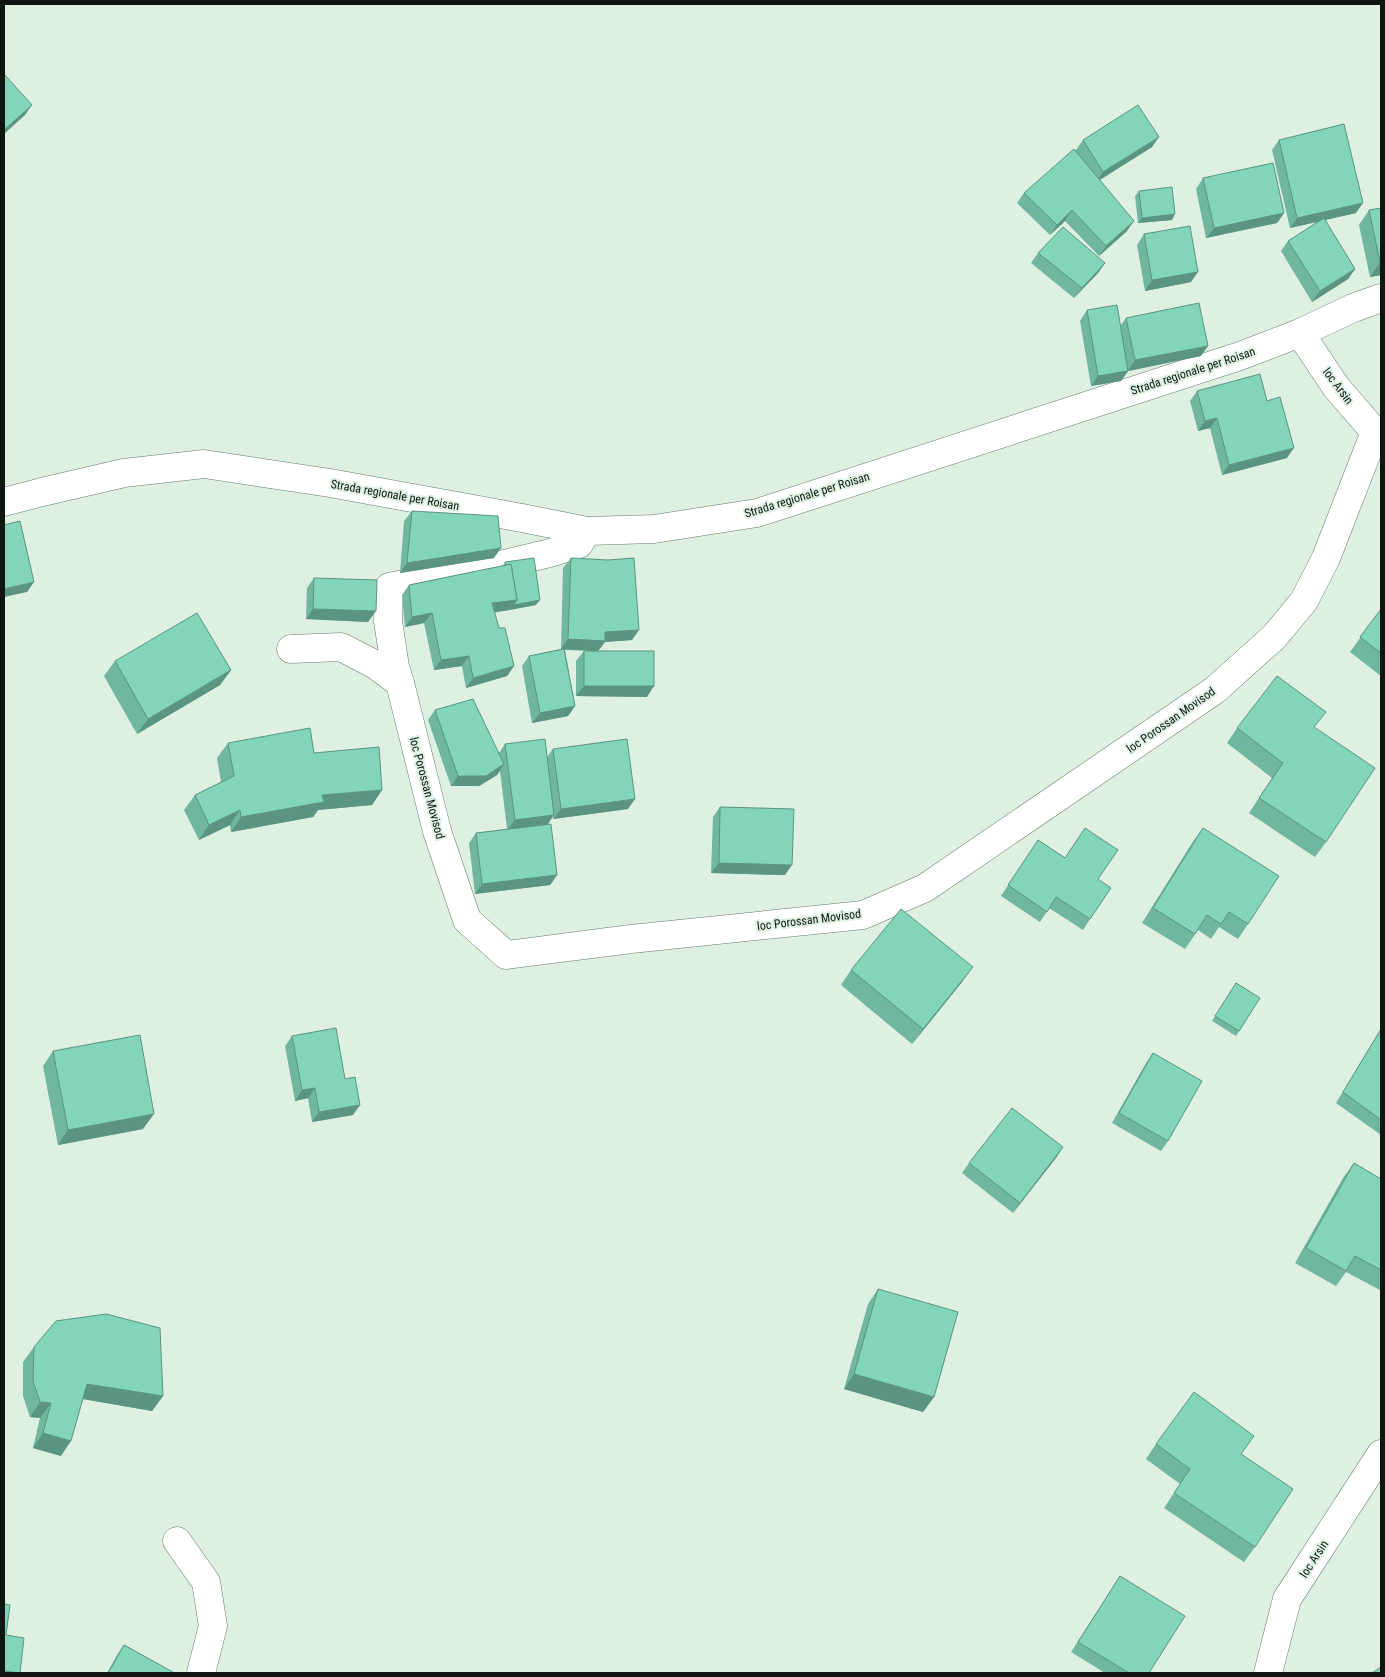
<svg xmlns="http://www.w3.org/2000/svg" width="1385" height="1677" font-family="'Roboto Condensed',sans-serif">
<rect width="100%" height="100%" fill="#ddf0e1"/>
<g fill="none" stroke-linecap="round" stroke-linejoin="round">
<defs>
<g id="minor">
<path d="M 1300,333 L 1336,387 L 1375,432 L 1381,433"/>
<path d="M 291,649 L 341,647 L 374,664 L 400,683 L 437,831 L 467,920 L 506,955 L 631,939 L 863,915 L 925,888 L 1215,690 L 1274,637 L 1304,601 L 1326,558 L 1375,432"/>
<path d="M 400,683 L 395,667 L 388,621 L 389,587 L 500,565 L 550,553 L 579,544 L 587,531"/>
<path d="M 177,1541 L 206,1582 L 213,1626 L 201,1673"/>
<path d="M 1268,1673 L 1287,1599 L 1381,1454"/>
</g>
<path id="secondary" d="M 4,502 L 42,492 L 124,473 L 204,464 L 330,483 L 522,518 L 587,531 L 654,529 L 757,513 L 1240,356 L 1300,333 L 1353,308 L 1381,298"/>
</defs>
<use href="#minor" stroke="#697a6e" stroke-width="29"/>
<use href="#secondary" stroke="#697a6e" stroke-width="29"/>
<use href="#minor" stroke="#fff" stroke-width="28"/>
<use href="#secondary" stroke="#fff" stroke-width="28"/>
</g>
<g fill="#70b6a0">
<path d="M 1083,140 L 1152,147 L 1100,180 L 1127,231 L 1099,256 L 1065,221 L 1050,235 L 1017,203 L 1024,193 L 1076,150 Z"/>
<path d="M 1279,140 L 1356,213 L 1325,220 L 1355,269 L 1348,279 L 1312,302 L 1281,251 L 1288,241 L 1317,222 L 1290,228 L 1272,150 Z"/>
<path d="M 1203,178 L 1284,213 L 1277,223 L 1206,238 L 1196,189 Z"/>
<path d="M 1139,191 L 1172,220 L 1138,223 L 1135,196 Z"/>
<path d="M 1381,208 L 1381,275 L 1370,277 L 1359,225 L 1369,210 Z"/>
<path d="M 1144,234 L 1191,282 L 1145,291 L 1137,245 Z"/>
<path d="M 1038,253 L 1105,263 L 1098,273 L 1074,298 L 1031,263 Z"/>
<path d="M 1087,310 L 1121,325 L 1126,318 L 1201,356 L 1128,371 L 1121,381 L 1091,386 L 1080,321 Z"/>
<path d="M 1197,391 L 1267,401 L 1287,458 L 1222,475 L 1210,428 L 1198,431 L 1190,401 Z"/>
<path d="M 412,511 L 494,558 L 400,573 L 404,521 Z"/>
<path d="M 571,558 L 632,640 L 605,642 L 598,651 L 647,697 L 576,696 L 576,661 L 584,651 L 595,651 L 565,650 L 575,706 L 568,716 L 532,723 L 522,666 L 529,656 L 561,649 L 563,568 Z"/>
<path d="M 505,562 L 536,605 L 494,612 L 499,628 L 514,666 L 507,676 L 466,688 L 462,666 L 434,670 L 424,623 L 405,627 L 402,595 L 409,585 L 503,566 Z"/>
<path d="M 314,578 L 368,622 L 306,619 L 307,588 Z"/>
<path d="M 1381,609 L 1381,676 L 1350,652 Z"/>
<path d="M 115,661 L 231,670 L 220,685 L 137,734 L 104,676 Z"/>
<path d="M 435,710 L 499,753 L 505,744 L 547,757 L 553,749 L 628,809 L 553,819 L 553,816 L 548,824 L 557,875 L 550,885 L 475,894 L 469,843 L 476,833 L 507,829 L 500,771 L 497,775 L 479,786 L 451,786 L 428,720 Z"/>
<path d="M 1237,728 L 1315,728 L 1326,842 L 1315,857 L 1249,813 L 1272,778 L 1227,743 Z"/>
<path d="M 228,743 L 314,753 L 382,790 L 372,805 L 318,810 L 313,817 L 231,832 L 230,825 L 199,840 L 184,810 L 195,795 L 221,782 L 217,758 Z"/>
<path d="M 720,807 L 785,875 L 711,873 L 713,817 Z"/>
<path d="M 1203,828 L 1248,924 L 1238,939 L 1219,927 L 1211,939 L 1198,930 L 1185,949 L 1142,923 L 1192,843 Z"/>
<path d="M 1038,840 L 1098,879 L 1090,919 L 1083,930 L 1049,908 L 1040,922 L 1001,896 Z"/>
<path d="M 851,970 L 962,982 L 912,1044 L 841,985 Z"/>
<path d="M 1236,983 L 1260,998 L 1236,1036 L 1212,1021 Z"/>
<path d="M 1381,1029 L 1381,1135 L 1336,1103 Z"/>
<path d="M 292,1036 L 345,1079 L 353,1115 L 312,1122 L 308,1098 L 295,1101 L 285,1046 Z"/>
<path d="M 53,1051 L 143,1129 L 58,1145 L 43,1066 Z"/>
<path d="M 1153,1053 L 1168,1141 L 1161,1151 L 1112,1123 L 1146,1063 Z"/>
<path d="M 1063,1147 L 1013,1213 L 962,1173 L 969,1163 Z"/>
<path d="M 1354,1163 L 1381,1179 L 1381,1288 L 1380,1290 L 1346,1272 L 1336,1286 L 1295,1263 L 1343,1178 Z"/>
<path d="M 878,1289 L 934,1397 L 923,1412 L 844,1389 L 868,1304 Z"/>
<path d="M 34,1347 L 163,1396 L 152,1411 L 83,1399 L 61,1456 L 33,1448 L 40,1418 L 30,1417 L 23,1396 L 23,1362 Z"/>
<path d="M 1156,1444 L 1241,1455 L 1255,1547 L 1244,1562 L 1164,1508 L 1180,1484 L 1146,1459 Z"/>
<path d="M 1120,1576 L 1149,1673 L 1105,1673 L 1071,1652 Z"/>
<path d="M 124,1645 L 173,1673 L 107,1673 L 117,1655 Z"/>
</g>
<g fill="#5b9482">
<path d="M 32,105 L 25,115 L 4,134 L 4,130 Z"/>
<path d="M 1159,137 L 1152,147 L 1096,182 L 1103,172 Z"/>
<path d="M 1363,203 L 1356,213 L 1290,228 L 1297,218 Z"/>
<path d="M 1072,210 L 1065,221 L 1050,235 L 1057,225 Z"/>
<path d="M 1284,213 L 1277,223 L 1206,238 L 1214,228 Z"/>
<path d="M 1175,214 L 1172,220 L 1138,223 L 1142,218 Z"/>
<path d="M 1134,221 L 1127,231 L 1099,256 L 1106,246 Z"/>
<path d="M 1380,262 L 1381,262 L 1381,275 L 1370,277 Z"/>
<path d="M 1105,263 L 1098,273 L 1074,298 L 1082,288 Z"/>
<path d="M 1355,269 L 1348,279 L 1312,302 L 1320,291 Z"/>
<path d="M 1198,272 L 1191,282 L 1145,291 L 1152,280 Z"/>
<path d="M 1208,346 L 1201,356 L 1128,371 L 1135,360 Z"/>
<path d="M 1128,371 L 1121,381 L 1091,386 L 1098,376 Z"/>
<path d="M 1217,418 L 1210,428 L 1198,431 L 1205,421 Z"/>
<path d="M 1294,448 L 1287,458 L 1222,475 L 1229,465 Z"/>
<path d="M 501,548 L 494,558 L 400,573 L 407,563 Z"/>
<path d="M 34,582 L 27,592 L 4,597 L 4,589 Z"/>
<path d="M 517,600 L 540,600 L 536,605 L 510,610 L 485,614 L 492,603 Z"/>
<path d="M 313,609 L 376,611 L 368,622 L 306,619 Z"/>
<path d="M 432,613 L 424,623 L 405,627 L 412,617 Z"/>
<path d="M 639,630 L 632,640 L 605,642 L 598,651 L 561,649 L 568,639 L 605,632 Z"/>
<path d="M 469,656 L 462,666 L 434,670 L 441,660 Z"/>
<path d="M 514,666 L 507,676 L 466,688 L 473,678 Z"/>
<path d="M 231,670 L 220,685 L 137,734 L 148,719 Z"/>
<path d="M 584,686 L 654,686 L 647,697 L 576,696 Z"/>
<path d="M 575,706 L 568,716 L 532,723 L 540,713 Z"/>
<path d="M 504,764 L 497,775 L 479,786 L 451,786 L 458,776 Z"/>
<path d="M 382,790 L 372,805 L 318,810 L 313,817 L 231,832 L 241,817 L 322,795 Z"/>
<path d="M 635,799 L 628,809 L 553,819 L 561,809 Z"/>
<path d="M 240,810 L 230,825 L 199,840 L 209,825 Z"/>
<path d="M 554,815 L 547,825 L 507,830 L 515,820 Z"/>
<path d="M 719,863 L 792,865 L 785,875 L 711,873 Z"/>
<path d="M 557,875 L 550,885 L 475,894 L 482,884 Z"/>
<path d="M 973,967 L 962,982 L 912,1044 L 923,1029 Z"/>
<path d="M 315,1088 L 308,1098 L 295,1101 L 302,1090 Z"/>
<path d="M 360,1105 L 353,1115 L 312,1122 L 319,1112 Z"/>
<path d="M 154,1114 L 143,1129 L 58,1145 L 68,1130 Z"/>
<path d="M 1063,1147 L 1056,1158 L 1013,1213 L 1020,1203 Z"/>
<path d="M 854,1374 L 934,1397 L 923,1412 L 844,1389 Z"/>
<path d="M 87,1384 L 163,1396 L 152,1411 L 77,1398 Z"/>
<path d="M 40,1402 L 51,1403 L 40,1418 L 30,1417 Z"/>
<path d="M 43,1433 L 71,1441 L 61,1456 L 33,1448 Z"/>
<path d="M 4,1671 L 20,1673 L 4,1673 Z"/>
</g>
<g fill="#82d4ba" stroke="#5b9482">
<path d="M 4,74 L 32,105 L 4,130 Z"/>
<path d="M 1138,105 L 1159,137 L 1103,172 L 1083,140 Z"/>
<path d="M 1344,124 L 1363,203 L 1297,218 L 1279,140 Z"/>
<path d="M 1074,149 L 1134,221 L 1106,246 L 1072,210 L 1057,225 L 1024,193 Z"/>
<path d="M 1273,163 L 1284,213 L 1214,228 L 1203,178 Z"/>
<path d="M 1172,187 L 1175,214 L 1142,218 L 1139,191 Z"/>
<path d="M 1381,208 L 1381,262 L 1380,262 L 1369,210 Z"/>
<path d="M 1324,218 L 1355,269 L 1320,291 L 1288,241 Z"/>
<path d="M 1190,226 L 1198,272 L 1152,280 L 1144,234 Z"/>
<path d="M 1063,227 L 1105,263 L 1082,288 L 1038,253 Z"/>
<path d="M 1199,303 L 1208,346 L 1135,360 L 1126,318 Z"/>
<path d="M 1117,305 L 1128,371 L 1098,376 L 1087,310 Z"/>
<path d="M 1260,374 L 1267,401 L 1280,397 L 1294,448 L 1229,465 L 1217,418 L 1205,421 L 1197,391 Z"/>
<path d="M 412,511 L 498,516 L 501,548 L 407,563 Z"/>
<path d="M 20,521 L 34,582 L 4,589 L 4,525 Z"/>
<path d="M 534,558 L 540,600 L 514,605 L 517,600 L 511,564 L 506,565 L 505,562 Z"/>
<path d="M 571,558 L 608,560 L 634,558 L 639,630 L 605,632 L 605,641 L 568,639 Z"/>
<path d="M 511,564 L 517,600 L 492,603 L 499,628 L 505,628 L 514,666 L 473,678 L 469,656 L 441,660 L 432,613 L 412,617 L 409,585 Z"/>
<path d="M 314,578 L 377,580 L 376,611 L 313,609 Z"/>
<path d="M 1381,609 L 1381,653 L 1360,637 Z"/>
<path d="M 197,613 L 231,670 L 148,719 L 115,661 Z"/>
<path d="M 564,649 L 575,706 L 540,713 L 529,656 Z"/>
<rect x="584" y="651" width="70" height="35"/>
<path d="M 1277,676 L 1326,712 L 1314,727 L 1375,768 L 1326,842 L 1259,798 L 1283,763 L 1237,728 Z"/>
<path d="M 473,699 L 504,764 L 486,776 L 458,776 L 435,710 Z"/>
<path d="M 310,728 L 314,753 L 379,747 L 382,790 L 322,795 L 324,802 L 241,817 L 240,810 L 209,825 L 195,795 L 234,776 L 228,743 Z"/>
<path d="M 545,739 L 554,815 L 515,820 L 505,744 Z"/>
<path d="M 627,739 L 635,799 L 561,809 L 553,749 Z"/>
<path d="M 720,807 L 794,809 L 792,865 L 719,863 Z"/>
<path d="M 551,824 L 557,875 L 482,884 L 476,833 Z"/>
<path d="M 1085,828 L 1118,850 L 1098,879 L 1111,888 L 1090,919 L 1056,897 L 1047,912 L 1008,885 L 1038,840 L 1065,858 Z"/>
<path d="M 1203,828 L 1279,876 L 1248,924 L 1229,912 L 1221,924 L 1207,915 L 1195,934 L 1153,908 Z"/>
<path d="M 901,909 L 973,967 L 923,1029 L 851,970 Z"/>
<path d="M 1236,983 L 1260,998 L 1239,1031 L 1215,1016 Z"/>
<path d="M 336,1028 L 345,1079 L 355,1077 L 360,1105 L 319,1112 L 315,1088 L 302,1090 L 292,1036 Z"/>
<path d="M 1381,1029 L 1381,1120 L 1343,1092 Z"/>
<path d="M 140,1035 L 154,1114 L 68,1130 L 53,1051 Z"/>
<path d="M 1153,1053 L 1202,1081 L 1168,1141 L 1119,1113 Z"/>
<path d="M 1012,1108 L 1063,1147 L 1020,1203 L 969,1163 Z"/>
<path d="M 1354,1163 L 1381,1179 L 1381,1270 L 1355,1256 L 1346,1271 L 1306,1248 Z"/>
<path d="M 878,1289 L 958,1312 L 934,1397 L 854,1374 Z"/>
<path d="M 106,1314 L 160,1328 L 163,1396 L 87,1384 L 71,1441 L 43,1433 L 51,1403 L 40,1402 L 33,1381 L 34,1347 L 56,1321 Z"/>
<path d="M 1194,1392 L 1254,1436 L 1241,1454 L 1293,1489 L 1255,1547 L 1174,1493 L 1190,1469 L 1156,1444 Z"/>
<path d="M 1120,1576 L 1185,1616 L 1149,1673 L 1129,1673 L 1078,1642 Z"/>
<path d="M 4,1604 L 10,1605 L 6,1635 L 24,1638 L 20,1673 L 4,1671 Z"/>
<path d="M 124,1645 L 173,1672 L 173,1673 L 108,1673 Z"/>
<path d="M 1381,1667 L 1381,1673 L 1372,1673 Z"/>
</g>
<g text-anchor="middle" stroke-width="4" stroke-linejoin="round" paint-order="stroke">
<g font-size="12" fill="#0f1511" stroke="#ddf0e1">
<text transform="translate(1193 371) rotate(-18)" y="4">Strada regionale per Roisan</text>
<text transform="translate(1338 386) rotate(53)" y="4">loc Arsin</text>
<text transform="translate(395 495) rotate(10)" y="4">Strada regionale per Roisan</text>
<text transform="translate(807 495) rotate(-17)" y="4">Strada regionale per Roisan</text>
<text transform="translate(1171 720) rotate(-35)" y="4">loc Porossan Movisod</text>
<text transform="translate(427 788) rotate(75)" y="4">loc Porossan Movisod</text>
<text transform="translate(809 920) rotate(-7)" y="4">loc Porossan Movisod</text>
<text transform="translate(1314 1559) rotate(-57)" y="4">loc Arsin</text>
</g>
</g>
<rect width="1385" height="1677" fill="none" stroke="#0f1511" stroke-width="10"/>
</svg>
